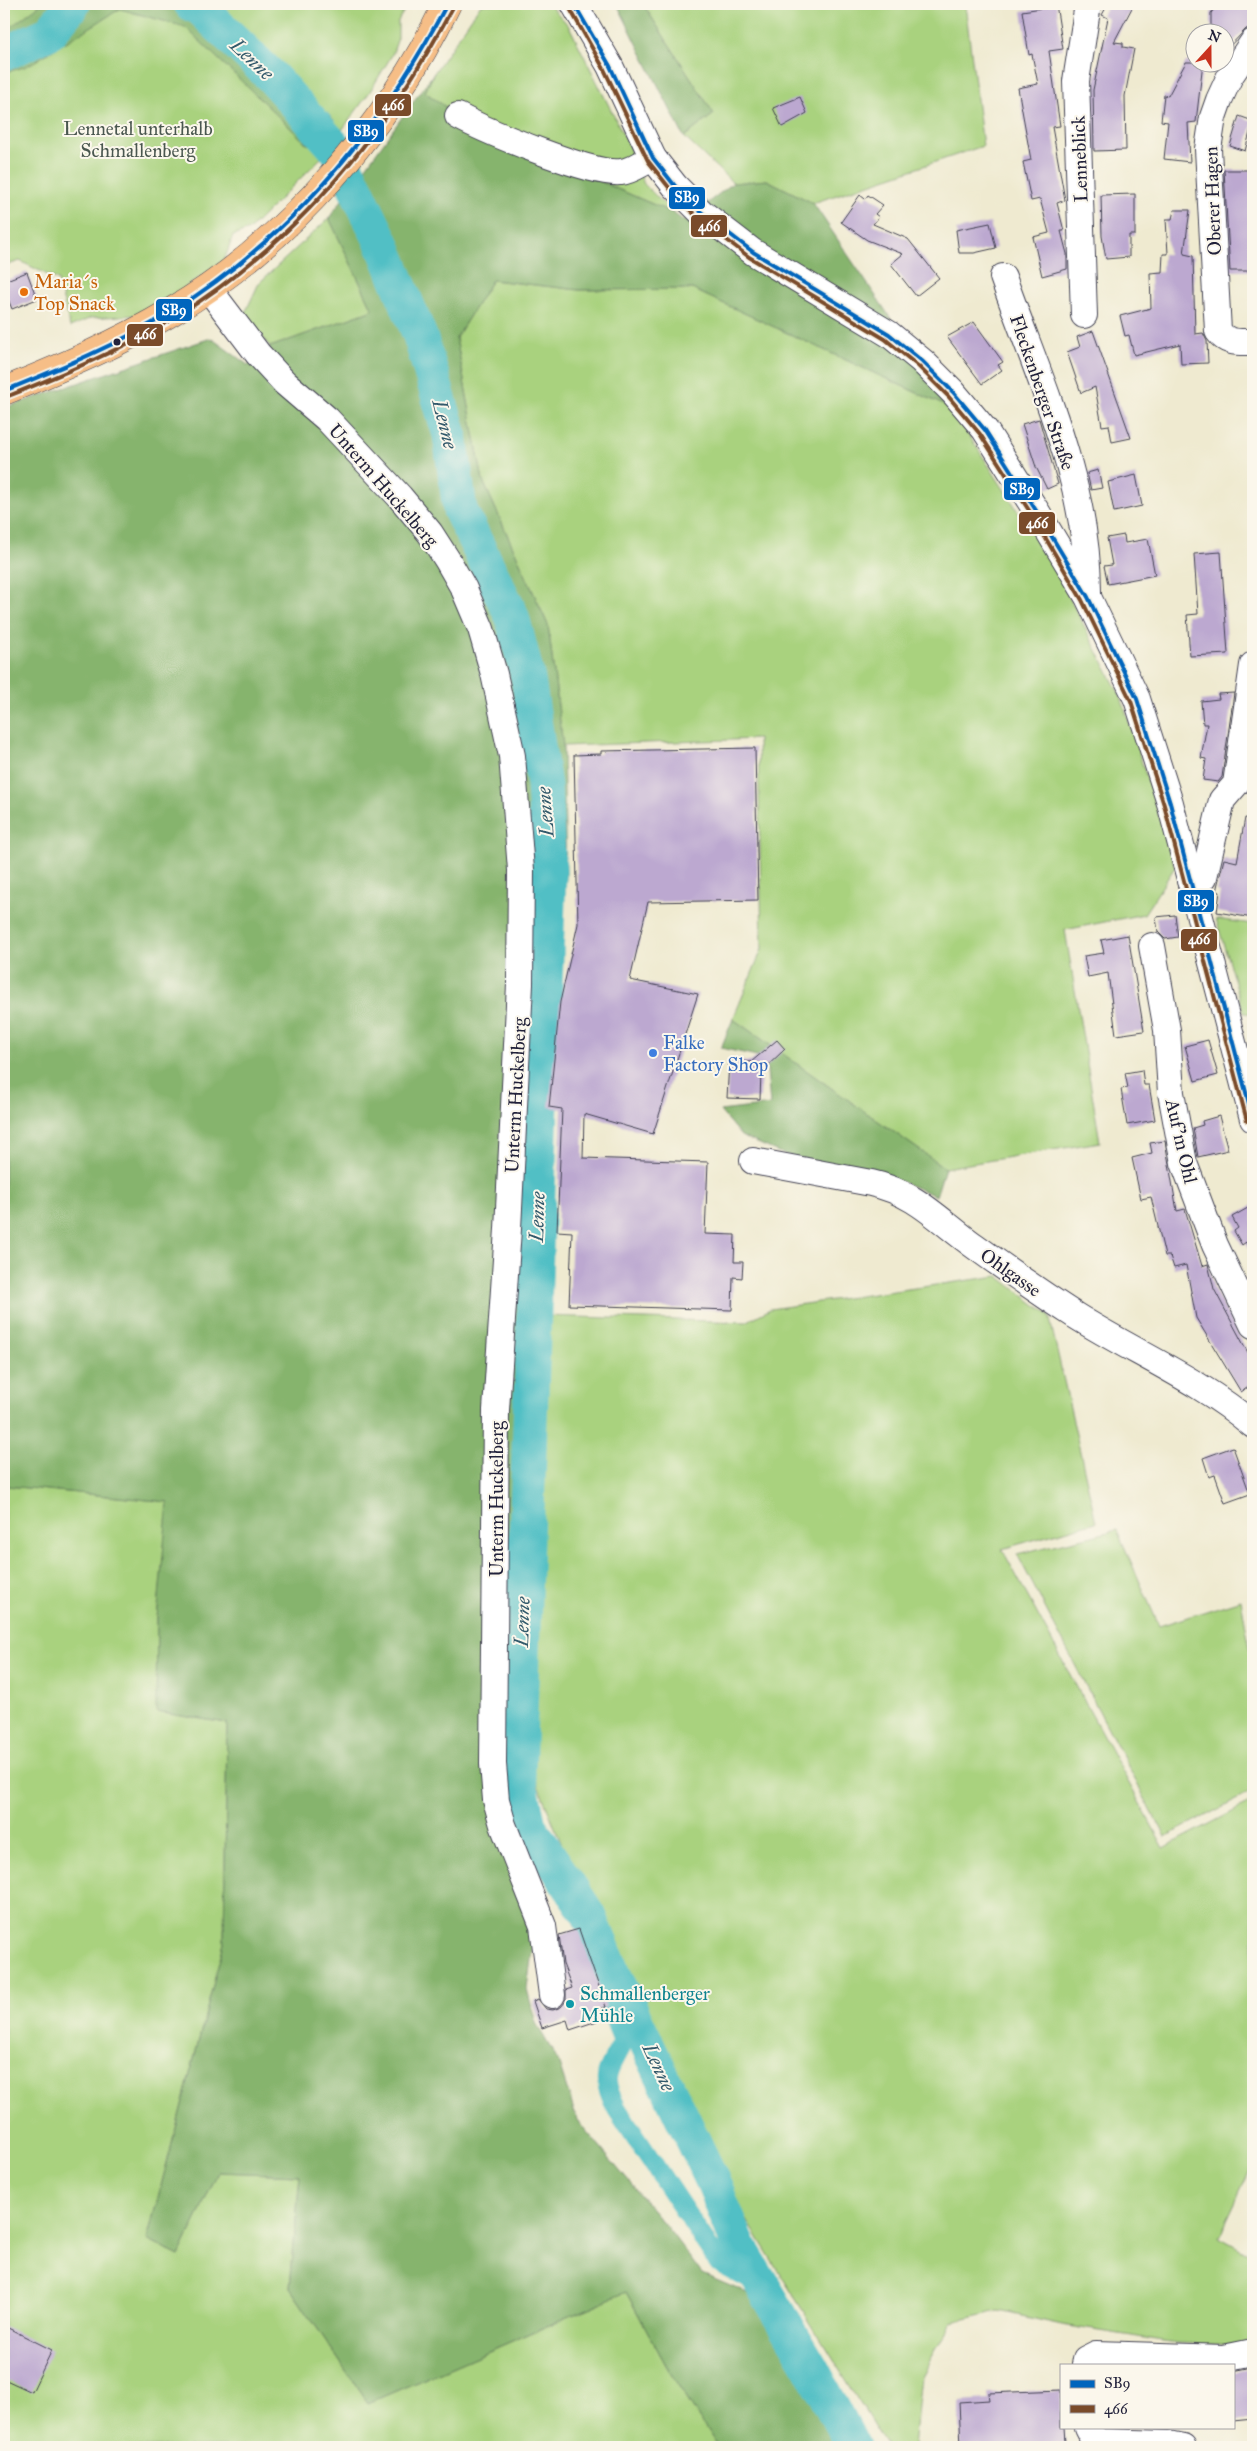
<svg xmlns="http://www.w3.org/2000/svg" width="1257" height="2451" font-family="'IM FELL Great Primer',serif">
<rect width="100%" height="100%" fill="#fbf7ec"/>
<filter id="ink" filterUnits="userSpaceOnUse"><feTurbulence type="fractalNoise" baseFrequency=".02" numOctaves="2"/><feDisplacementMap in="SourceGraphic" scale="10" xChannelSelector="R" yChannelSelector="G"/><feConvolveMatrix kernelMatrix="1 2 1 2 8 2 1 2 1" color-interpolation-filters="sRGB"/></filter>
<filter id="wash" filterUnits="userSpaceOnUse"><feTurbulence type="fractalNoise" baseFrequency=".0096" numOctaves="4" result="noise"/><feDisplacementMap in="SourceGraphic" scale="20" xChannelSelector="R" yChannelSelector="G"/><feGaussianBlur stdDeviation="1.12" result="paint"/><feColorMatrix in="noise" values="0 0 0 0 0 0 0 0 0 0 0 0 0 0 0 0 0 1.4 0 .05"/><feComposite in="paint" operator="in"/></filter>
<g filter="url(#wash)">
<rect width="100%" height="100%" fill="#efead0"/>
<g fill="#a9d27e" stroke="#667a5c">
<path d="M 4,4 L 408,4 L 398,21 L 398,38 L 392,55 L 369,93 L 324,155 L 249,230 L 233,236 L 224,261 L 179,292 L 138,315 L 91,318 L 70,327 L 58,280 L 20,261 L 4,266 Z"/>
<path d="M 481,4 L 549,4 L 569,26 L 628,144 L 644,184 L 673,213 L 472,126 L 425,92 L 434,73 Z"/>
<path d="M 643,4 L 965,4 L 983,146 L 813,203 L 767,180 L 733,183 L 684,137 L 714,114 Z"/>
<path d="M 329,218 L 373,310 L 270,347 L 245,313 L 259,283 Z"/>
<path d="M 492,280 L 579,290 L 692,289 L 952,409 L 1051,562 L 1121,697 L 1175,867 L 1144,914 L 1065,930 L 1100,1142 L 945,1168 L 733,1019 L 762,949 L 758,739 L 563,746 L 548,625 L 483,481 L 456,338 Z"/>
<path d="M 1216,919 L 1253,924 L 1253,1014 L 1244,1013 Z"/>
<path d="M 998,1276 L 1049,1315 L 1096,1522 L 1002,1549 L 1164,1848 L 1253,1801 L 1253,2164 L 1219,2237 L 1253,2256 L 1253,2342 L 1241,2345 L 1176,2343 L 1062,2325 L 999,2311 L 952,2322 L 921,2376 L 914,2447 L 887,2447 L 647,2058 L 528,1760 L 542,1316 L 746,1322 L 770,1309 Z"/>
<path d="M 7,1486 L 169,1502 L 157,1618 L 157,1712 L 227,1723 L 224,1943 L 147,2240 L 179,2256 L 218,2172 L 300,2175 L 290,2288 L 368,2403 L 626,2292 L 671,2374 L 718,2447 L 4,2447 L 4,1491 Z"/>
<path d="M 1117,1530 L 1159,1626 L 1241,1600 L 1253,1665 L 1253,1791 L 1165,1837 L 1017,1554 Z"/>
</g>
<g fill="#86b46d" stroke="#546b54">
<path d="M 41,4 L 211,4 L 334,120 L 308,145 L 185,27 L 120,9 L 27,66 L 4,73 L 4,32 Z"/>
<path d="M 617,4 L 643,4 L 714,114 L 684,137 Z"/>
<path d="M 434,73 L 425,92 L 472,126 L 673,213 L 684,221 L 733,183 L 767,180 L 813,203 L 952,409 L 692,289 L 579,290 L 492,280 L 456,338 L 483,481 L 548,625 L 563,746 L 566,876 L 547,1110 L 528,1760 L 534,1937 L 527,1989 L 536,2023 L 558,2061 L 577,2120 L 666,2226 L 702,2274 L 785,2309 L 870,2447 L 718,2447 L 671,2374 L 626,2292 L 368,2403 L 290,2288 L 300,2175 L 218,2172 L 179,2256 L 147,2240 L 224,1943 L 227,1723 L 156,1712 L 157,1618 L 168,1502 L 7,1486 L 4,1491 L 4,408 L 211,338 L 248,365 L 270,347 L 373,310 L 329,218 Z"/>
<path d="M 733,1019 L 945,1168 L 936,1196 L 897,1180 L 783,1154 L 741,1136 L 720,1111 L 770,1105 L 766,1058 L 721,1048 Z"/>
</g>
<g fill="none" stroke-linecap="round" stroke-linejoin="round">
<path stroke="#51bfc5" stroke-width="20" d="M 611,1968 L 605,1993 L 623,2042 C 606,2074 600,2076 617,2109 L 719,2263 L 762,2286"/>
<g stroke="#51bfc5" stroke-width="35">
<path d="M 191,4 L 200,8 L 271,76 L 338,151 L 382,243 L 420,336 L 450,435 L 460,510 L 512,616 L 528,679 L 544,785 L 549,871 L 518,1774 L 529,1826 L 589,1915 L 611,1968 L 712,2180 L 738,2244 L 812,2369 L 853,2447"/>
<path d="M 4,54 L 49,33 L 73,4"/>
</g>
</g>
<g id="blocks">
<g fill="#bca8d0">
<path d="M 1042,4 L 1056,4 L 1063,49 L 1049,51 L 1060,126 L 1052,127 L 1065,200 L 1057,203 L 1064,231 L 1061,231 L 1067,254 L 1067,269 L 1042,276 L 1033,237 L 1049,233 L 1040,199 L 1031,201 L 1023,162 L 1031,160 L 1018,88 L 1038,84 L 1032,54 L 1029,55 L 1022,11 L 1042,8 Z"/>
<path d="M 1108,4 L 1134,4 L 1114,42 L 1123,43 L 1123,47 L 1134,49 L 1125,96 L 1126,150 L 1094,151 L 1093,90 L 1108,18 L 1102,15 Z"/>
<path d="M 1253,4 L 1253,27 L 1246,29 L 1224,52 L 1224,32 L 1219,32 L 1211,26 L 1211,13 L 1217,6 Z"/>
<path d="M 1186,62 L 1203,62 L 1196,122 L 1188,123 L 1190,162 L 1164,159 L 1168,122 L 1161,121 L 1164,95 L 1168,96 Z"/>
<path d="M 800,97 L 807,113 L 782,127 L 773,108 Z"/>
<path d="M 1239,116 L 1253,121 L 1245,151 L 1230,146 Z"/>
<path d="M 1224,170 L 1253,170 L 1253,271 L 1230,271 Z"/>
<path d="M 1135,194 L 1135,235 L 1129,235 L 1129,257 L 1106,259 L 1102,236 L 1101,195 Z"/>
<path d="M 860,195 L 865,199 L 868,195 L 883,205 L 875,214 L 879,217 L 873,224 L 908,239 L 939,278 L 916,296 L 891,264 L 903,254 L 867,240 L 841,222 Z"/>
<path d="M 1174,210 L 1190,210 L 1184,254 L 1193,256 L 1195,334 L 1203,333 L 1207,341 L 1208,363 L 1181,364 L 1180,344 L 1134,355 L 1129,335 L 1125,336 L 1120,316 L 1151,308 L 1150,273 L 1162,272 L 1163,254 L 1168,254 L 1166,219 L 1172,219 Z"/>
<path d="M 990,223 L 996,248 L 974,253 L 959,253 L 956,230 Z"/>
<path d="M 27,272 L 37,299 L 12,309 L 4,289 L 4,281 Z"/>
<path d="M 974,322 L 1003,362 L 998,365 L 1002,370 L 982,384 L 947,337 Z"/>
<path d="M 1093,331 L 1131,438 L 1112,442 L 1109,425 L 1102,426 L 1095,387 L 1081,393 L 1067,352 L 1080,347 L 1077,337 Z"/>
<path d="M 1039,419 L 1058,484 L 1047,489 L 1036,467 L 1022,424 Z"/>
<path d="M 1098,470 L 1102,488 L 1091,490 L 1087,473 Z"/>
<path d="M 1136,475 L 1142,506 L 1114,512 L 1108,482 Z"/>
<path d="M 1124,535 L 1125,543 L 1148,539 L 1155,575 L 1108,584 L 1104,566 L 1112,565 L 1107,538 Z"/>
<path d="M 1221,552 L 1228,654 L 1190,656 L 1187,615 L 1198,614 L 1194,554 Z"/>
<path d="M 1234,693 L 1222,777 L 1218,782 L 1203,780 L 1206,759 L 1201,758 L 1207,724 L 1203,724 L 1201,701 L 1219,699 L 1218,694 Z"/>
<path d="M 755,748 L 758,900 L 648,902 L 630,980 L 698,994 L 653,1134 L 584,1114 L 583,1158 L 708,1162 L 705,1234 L 735,1235 L 734,1262 L 743,1262 L 742,1278 L 733,1277 L 732,1310 L 569,1305 L 572,1232 L 557,1231 L 562,1109 L 549,1107 L 560,1002 L 578,924 L 574,755 L 601,754 L 601,751 Z"/>
<path d="M 1245,818 L 1253,819 L 1253,918 L 1217,912 L 1220,892 L 1216,891 L 1224,859 L 1237,862 Z"/>
<path d="M 1175,915 L 1178,937 L 1165,939 L 1158,932 L 1156,917 Z"/>
<path d="M 1128,935 L 1144,1031 L 1116,1035 L 1108,973 L 1088,977 L 1084,956 L 1104,953 L 1101,940 Z"/>
<path d="M 777,1040 L 785,1049 L 761,1072 L 760,1099 L 727,1098 L 729,1061 L 751,1062 Z"/>
<path d="M 1208,1040 L 1218,1075 L 1195,1081 L 1185,1046 Z"/>
<path d="M 1142,1070 L 1144,1085 L 1149,1085 L 1155,1120 L 1127,1125 L 1121,1089 L 1128,1088 L 1125,1073 Z"/>
<path d="M 1219,1116 L 1228,1150 L 1198,1157 L 1193,1128 L 1203,1125 L 1202,1121 Z"/>
<path d="M 1165,1141 L 1177,1211 L 1185,1209 L 1202,1266 L 1208,1264 L 1214,1289 L 1253,1362 L 1253,1384 L 1241,1392 L 1196,1318 L 1186,1265 L 1174,1268 L 1170,1256 L 1165,1256 L 1151,1197 L 1141,1199 L 1132,1158 L 1152,1153 L 1150,1143 Z"/>
<path d="M 1253,1205 L 1253,1257 L 1246,1242 L 1242,1245 L 1234,1231 L 1238,1228 L 1232,1217 Z"/>
<path d="M 1233,1447 L 1250,1494 L 1225,1503 L 1215,1475 L 1209,1477 L 1203,1458 Z"/>
<path d="M 579,1929 L 606,2007 L 594,2011 L 597,2021 L 570,2030 L 567,2020 L 542,2028 L 533,2001 L 538,1999 L 546,2009 L 553,2010 L 561,2007 L 566,2001 L 566,1990 L 572,1988 L 563,1964 L 559,1935 Z"/>
<path d="M 4,2326 L 52,2350 L 32,2392 L 4,2379 Z"/>
<path d="M 1253,2367 L 1253,2419 L 1233,2421 L 1233,2371 Z"/>
<path d="M 1061,2390 L 1061,2427 L 1064,2427 L 1065,2443 L 961,2447 L 959,2402 L 989,2400 L 988,2393 Z"/>
</g>
</g>
</g>
<g filter="url(#ink)">
<use href="#blocks" fill-opacity="0" stroke="#414051" stroke-width="1"/>
<g fill="none" stroke-linecap="round" stroke-linejoin="round">
<defs>
<g id="minor">
<path d="M 574,4 L 610,66 L 653,158 L 675,186 L 701,212 L 753,252 L 889,334 L 922,361 L 953,392 L 985,430 L 1037,512 L 1088,597 L 1137,699 L 1170,803 L 1253,1119"/>
<path d="M 1253,42 L 1230,76 L 1219,100 L 1213,117 L 1208,149 L 1218,331 C 1227,344 1239,342 1253,342"/>
<path d="M 458,116 C 486,131 593,176 621,172 C 632,171 643,162 653,158"/>
<path d="M 1003,277 C 1040,382 1089,483 1088,596"/>
<path d="M 208,288 L 258,354 L 285,383 L 327,419 L 400,497 L 430,533 L 448,561 L 464,589 L 481,629 L 494,674 L 512,756 L 521,870 L 520,984 L 508,1229 L 496,1410 L 493,1764 L 496,1800 L 503,1825 L 543,1926 L 552,1995"/>
<path d="M 1084,315 L 1076,81 L 1088,4"/>
<path d="M 1190,881 L 1204,877 L 1222,800 L 1236,784 L 1253,665"/>
<path d="M 1152,946 L 1167,1030 L 1171,1093 L 1184,1163 L 1215,1245 L 1253,1325"/>
<path d="M 753,1161 L 871,1183 C 917,1193 939,1221 976,1247 C 1009,1271 1042,1294 1076,1316 C 1135,1353 1200,1380 1253,1425"/>
<path d="M 1085,2365 L 1086,2359 L 1096,2354 L 1224,2358 L 1253,2352"/>
<path d="M 1087,2427 L 1092,2437 L 1100,2442 L 1168,2444 L 1183,2447"/>
</g>
<path id="major" d="M 4,391 C 61,368 118,344 171,312 C 287,244 389,125 447,4"/>
</defs>
<use href="#minor" stroke="#414051" stroke-width="28"/>
<use href="#major" stroke="#414051" stroke-width="29"/>
<use href="#minor" stroke="#fff" stroke-width="26"/>
<use href="#major" stroke="#f6be87" stroke-width="28"/>
<defs>
<g id="bus-1">
<path d="M 574,4 L 610,66 L 653,158 L 675,186 L 701,212 L 753,252 L 889,334 L 922,361 L 953,392 L 985,430 L 1037,512 L 1088,597 L 1137,699 L 1170,803 L 1253,1119"/>
<path d="M 4,391 C 61,368 119,344 171,312 C 292,237 381,129 447,4"/>
</g>
<g id="bus-2">
<path d="M 569,7 L 604,69 L 648,161 L 671,190 L 697,217 L 749,257 L 885,339 L 918,366 L 948,396 L 980,434 L 1032,515 L 1082,600 L 1131,701 L 1164,805 L 1247,1121"/>
<path d="M 6,397 C 63,374 121,350 174,318 C 296,243 386,133 453,7"/>
</g>
</defs>
<use href="#bus-1" stroke="#fbf7ec" stroke-width="8"/>
<use href="#bus-2" stroke="#fbf7ec" stroke-width="8"/>
<use href="#bus-1" stroke="#0065bd" stroke-width="4"/>
<use href="#bus-2" stroke="#7a4b2a" stroke-width="4"/>
</g>
</g>
<circle fill="#e8710a" stroke="#fbf7ec" stroke-width="2" cx="24" cy="292" r="5"/>
<circle fill="#22223b" stroke="#fbf7ec" stroke-width="2" cx="117" cy="342" r="4.5"/>
<circle fill="#3f7fe0" stroke="#fbf7ec" stroke-width="2" cx="653" cy="1053" r="5"/>
<circle fill="#0f9aa8" stroke="#fbf7ec" stroke-width="2" cx="570" cy="2004" r="5"/>
<g text-anchor="middle" stroke-width="4" stroke-linejoin="round" paint-order="stroke">
<g font-size="19" fill="#4a574f" stroke="#fbf7ec">
<text x="138" y="135">Lennetal unterhalb<tspan x="138" dy="22">Schmallenberg</tspan></text>
</g>
<g font-size="19" fill="#22223b" stroke="#fbf7ec">
<text transform="translate(1079 159) rotate(-92)" y="7">Lenneblick</text>
<text transform="translate(1212 201) rotate(-92)" y="7">Oberer Hagen</text>
<text transform="translate(1043 392) rotate(71)" y="7">Fleckenberger Straße</text>
<text transform="translate(384 485) rotate(49)" y="7">Unterm Huckelberg</text>
<text transform="translate(515 1095) rotate(-87)" y="7">Unterm Huckelberg</text>
<text transform="translate(1182 1141) rotate(77)" y="7">Auf'm Ohl</text>
<text transform="translate(1011 1272) rotate(35)" y="7">Ohlgasse</text>
<text transform="translate(496 1499) rotate(-90)" y="7">Unterm Huckelberg</text>
</g>
<g font-size="19" fill="#c56008" stroke="#fbf7ec" text-anchor="start">
<text x="34" y="288">Maria´s<tspan x="34" dy="22">Top Snack</tspan></text>
</g>
<g font-size="19" fill="#366cbe" stroke="#fbf7ec" text-anchor="start">
<text x="663" y="1049">Falke<tspan x="663" dy="22">Factory Shop</tspan></text>
</g>
<g font-size="19" fill="#0d838f" stroke="#fbf7ec" text-anchor="start">
<text x="580" y="2000">Schmallenberger<tspan x="580" dy="22">Mühle</tspan></text>
</g>
<g font-size="20" font-style="italic" fill="#32596b" stroke="#fbf7ec">
<text transform="translate(252 59) rotate(43)" y="7">Lenne</text>
<text transform="translate(445 424) rotate(76)" y="7">Lenne</text>
<text transform="translate(545 812) rotate(-94)" y="7">Lenne</text>
<text transform="translate(537 1217) rotate(-88)" y="7">Lenne</text>
<text transform="translate(522 1622) rotate(-88)" y="7">Lenne</text>
<text transform="translate(659 2067) rotate(65)" y="7">Lenne</text>
</g>
</g>
<g stroke="#fbf7ec" stroke-width="2">
<rect x="374" y="93" width="38" height="24" rx="5" fill="#7a4b2a"/>
<rect x="347" y="119" width="38" height="24" rx="5" fill="#0065bd"/>
<rect x="668" y="186" width="38" height="24" rx="5" fill="#0065bd"/>
<rect x="690" y="214" width="38" height="24" rx="5" fill="#7a4b2a"/>
<rect x="155" y="298" width="38" height="24" rx="5" fill="#0065bd"/>
<rect x="126" y="323" width="38" height="24" rx="5" fill="#7a4b2a"/>
<rect x="1003" y="477" width="38" height="24" rx="5" fill="#0065bd"/>
<rect x="1018" y="511" width="38" height="24" rx="5" fill="#7a4b2a"/>
<rect x="1177" y="889" width="38" height="24" rx="5" fill="#0065bd"/>
<rect x="1180" y="928" width="38" height="24" rx="5" fill="#7a4b2a"/>
</g>
<g font-size="14" text-anchor="middle" font-weight="bold" fill="#fff">
<text x="393" y="110">466</text>
<text x="366" y="136">SB9</text>
<text x="687" y="202">SB9</text>
<text x="709" y="231">466</text>
<text x="174" y="315">SB9</text>
<text x="145" y="339">466</text>
<text x="1022" y="494">SB9</text>
<text x="1037" y="528">466</text>
<text x="1196" y="906">SB9</text>
<text x="1199" y="944">466</text>
</g>
<rect width="1257" height="2451" fill="none" stroke="#fbf7ec" stroke-width="20"/>
<rect x="1060" y="2364" width="175" height="65" fill="#fbf7ec" stroke="#a4a2a5"/>
<rect x="1070" y="2380" width="25" height="8" fill="#0065bd" stroke="#a4a2a5"/>
<text x="1104" y="2388" font-size="15" fill="#22223b">SB9</text>
<rect x="1070" y="2405" width="25" height="8" fill="#7a4b2a" stroke="#a4a2a5"/>
<text x="1104" y="2414" font-size="15" fill="#22223b">466</text>
<g transform="translate(1210 48) rotate(21)"><circle r="24" fill="#fbf7ec" stroke="#a4a2a5"/>
<path d="M0-4L9 19L0 12L-9 19Z" fill="#c8321e"/>
<text y="-8" font-size="14" font-weight="bold" text-anchor="middle" fill="#22223b">N</text>
</g>
</svg>
